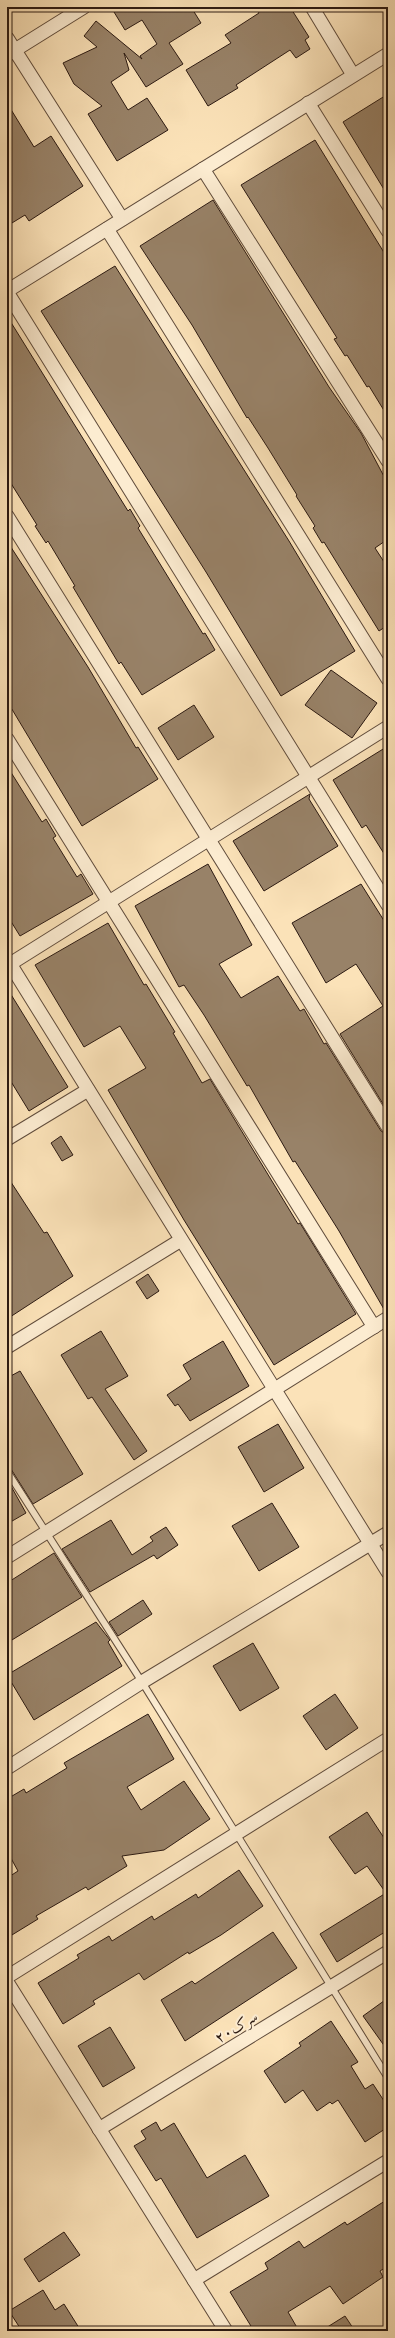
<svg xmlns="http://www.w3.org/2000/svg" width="395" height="2338" font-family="Alegreya,Amiri,serif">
<rect width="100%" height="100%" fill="#fbe2b8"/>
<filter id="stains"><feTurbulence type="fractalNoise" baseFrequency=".005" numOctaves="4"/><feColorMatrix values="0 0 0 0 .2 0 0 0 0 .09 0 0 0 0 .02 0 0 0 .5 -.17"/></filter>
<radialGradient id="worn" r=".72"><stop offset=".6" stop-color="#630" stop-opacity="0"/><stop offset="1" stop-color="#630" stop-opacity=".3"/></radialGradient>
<g fill="#988268" stroke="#2c1a12">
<path d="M 123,7 L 191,7 L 201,23 L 169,43 L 183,64 L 146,87 L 124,53 L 129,70 L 111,82 L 128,110 L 147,98 L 168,130 L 117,161 L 88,114 L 102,106 L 74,84 L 63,63 L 97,47 L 84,36 L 96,21 L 142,59 L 140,56 L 157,44 L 142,20 L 125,30 L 114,12 Z"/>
<path d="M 256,7 L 290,7 L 309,37 L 305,40 L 310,49 L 296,58 L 290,50 L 236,85 L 238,88 L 208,106 L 186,70 L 231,43 L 225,35 L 259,13 Z"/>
<path d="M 388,94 L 388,196 L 343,122 Z"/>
<path d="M 7,103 L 34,147 L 51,136 L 83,186 L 29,221 L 25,215 L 7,226 Z"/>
<path d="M 315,140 L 388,259 L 388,417 L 369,386 L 367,387 L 347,355 L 345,356 L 334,339 L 337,338 L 241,185 Z"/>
<path d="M 213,200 L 329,387 L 361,433 L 388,484 L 388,539 L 375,548 L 388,568 L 388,625 L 379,631 L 324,542 L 322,543 L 313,528 L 315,526 L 296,496 L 297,495 L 268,448 L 248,417 L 247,418 L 192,325 L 140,246 Z"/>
<path d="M 115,266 L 289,541 L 355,651 L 281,696 L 206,572 L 41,311 Z"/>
<path d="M 7,316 L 128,511 L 130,509 L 140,526 L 138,528 L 203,634 L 205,633 L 215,650 L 142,695 L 121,662 L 119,664 L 73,587 L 75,586 L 48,541 L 46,543 L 35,526 L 37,525 L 7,477 Z"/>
<path d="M 7,541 L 88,667 L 136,748 L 138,747 L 158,779 L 82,826 L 7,701 Z"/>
<path d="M 331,670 L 377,703 L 352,738 L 305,705 Z"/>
<path d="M 194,705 L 214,737 L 178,760 L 158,728 Z"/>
<path d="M 388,746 L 388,860 L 366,825 L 362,828 L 333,780 Z"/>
<path d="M 7,766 L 42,822 L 46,819 L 56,836 L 53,838 L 77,877 L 81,874 L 93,894 L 20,936 L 7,915 Z"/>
<path d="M 310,794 L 309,799 L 338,846 L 264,891 L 233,841 Z"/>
<path d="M 208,864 L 252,945 L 219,964 L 241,998 L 278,976 L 300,1011 L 304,1009 L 324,1044 L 326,1043 L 381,1131 L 388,1135 L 388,1310 L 385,1311 L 339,1231 L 295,1161 L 293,1162 L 249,1085 L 247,1086 L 204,1015 L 184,985 L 179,987 L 135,906 Z"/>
<path d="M 361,884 L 388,927 L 388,1112 L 340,1034 L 383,1006 L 356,964 L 326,983 L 292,923 Z"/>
<path d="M 108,923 L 144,985 L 146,984 L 175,1032 L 173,1033 L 202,1083 L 210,1079 L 298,1224 L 300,1223 L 356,1314 L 274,1365 L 184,1220 L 108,1090 L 146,1068 L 120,1026 L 84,1047 L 35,965 Z"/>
<path d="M 7,988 L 68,1087 L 29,1111 L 7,1075 Z"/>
<path d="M 61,1136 L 73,1155 L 62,1161 L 51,1143 Z"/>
<path d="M 7,1176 L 44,1233 L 47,1232 L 73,1276 L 7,1319 Z"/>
<path d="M 148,1274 L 159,1291 L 147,1299 L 136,1282 Z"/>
<path d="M 101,1331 L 128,1376 L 105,1389 L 147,1451 L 134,1460 L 92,1397 L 88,1399 L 61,1355 Z"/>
<path d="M 223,1341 L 249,1386 L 190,1421 L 178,1404 L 175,1406 L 167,1395 L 191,1379 L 183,1365 Z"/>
<path d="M 20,1371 L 83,1474 L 33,1504 L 11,1469 L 7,1467 L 7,1378 Z"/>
<path d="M 278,1424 L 304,1468 L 264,1492 L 238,1447 Z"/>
<path d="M 7,1479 L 26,1513 L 7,1524 Z"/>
<path d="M 272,1503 L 299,1547 L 259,1571 L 232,1526 Z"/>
<path d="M 111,1520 L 132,1555 L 153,1541 L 150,1537 L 166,1527 L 178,1545 L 157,1559 L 154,1555 L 90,1592 L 62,1549 Z"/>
<path d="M 54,1553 L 82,1597 L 7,1643 L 7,1583 Z"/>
<path d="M 143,1600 L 152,1614 L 118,1636 L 109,1622 Z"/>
<path d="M 96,1622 L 110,1640 L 108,1642 L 122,1666 L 34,1720 L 7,1675 Z"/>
<path d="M 253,1643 L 279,1688 L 240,1711 L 213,1666 Z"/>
<path d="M 335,1694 L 358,1728 L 326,1750 L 303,1716 Z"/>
<path d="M 148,1714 L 174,1759 L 127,1787 L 141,1810 L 184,1781 L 210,1819 L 164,1850 L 122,1856 L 127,1866 L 88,1890 L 86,1887 L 36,1916 L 38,1919 L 7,1938 L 7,1878 L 18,1871 L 7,1851 L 7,1799 L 24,1789 L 26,1793 L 67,1768 L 64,1763 Z"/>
<path d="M 367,1812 L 388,1844 L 388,1930 L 337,1962 L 320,1934 L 386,1893 L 367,1866 L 355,1874 L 329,1837 Z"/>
<path d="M 239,1870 L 263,1906 L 221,1935 L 189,1954 L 188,1952 L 144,1980 L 139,1973 L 93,2001 L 95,2004 L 63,2024 L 38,1983 L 79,1958 L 77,1955 L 109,1936 L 112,1941 L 152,1916 L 154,1920 L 196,1894 L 198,1898 Z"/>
<path d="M 273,1932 L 297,1968 L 185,2041 L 161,2000 L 192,1981 L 195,1984 Z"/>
<path d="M 388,1998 L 388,2051 L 363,2016 Z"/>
<path d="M 331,2021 L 358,2062 L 351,2066 L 365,2089 L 373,2084 L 388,2107 L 388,2127 L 365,2142 L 338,2100 L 332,2104 L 330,2102 L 317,2111 L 303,2090 L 285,2103 L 264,2071 L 301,2046 L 299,2043 Z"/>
<path d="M 110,2027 L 135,2068 L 103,2087 L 78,2046 Z"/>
<path d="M 156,2122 L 161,2131 L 174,2123 L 207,2178 L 245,2155 L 269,2196 L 197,2238 L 161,2178 L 156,2181 L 134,2146 L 146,2139 L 141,2131 Z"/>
<path d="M 388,2199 L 388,2266 L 380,2271 L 383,2277 L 343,2304 L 330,2286 L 288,2312 L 299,2331 L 254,2331 L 230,2292 L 268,2269 L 265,2263 L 299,2241 L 304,2248 L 345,2222 L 347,2225 Z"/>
<path d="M 64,2232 L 80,2255 L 39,2282 L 24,2259 Z"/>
<path d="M 43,2290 L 55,2310 L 64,2304 L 81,2331 L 22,2331 L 9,2311 Z"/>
<path d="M 345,2316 L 355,2331 L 321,2331 Z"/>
</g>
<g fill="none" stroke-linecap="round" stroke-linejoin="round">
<defs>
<path id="service" d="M 7,1471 L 142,1682 L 388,2078"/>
<g id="minor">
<path d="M 312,7 L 353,75"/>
<path d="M 7,38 L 122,219"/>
<path d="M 7,55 L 84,7"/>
<path d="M 308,103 L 388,231"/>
<path d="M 203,169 L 388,461"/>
<path d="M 107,229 L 388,679"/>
<path d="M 7,291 L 388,54"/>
<path d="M 7,292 L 388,905"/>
<path d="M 7,516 L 388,1127"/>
<path d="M 7,739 L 374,1327"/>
<path d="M 7,959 L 388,1572"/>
<path d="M 10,964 L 388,727"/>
<path d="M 7,1139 L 88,1090"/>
<path d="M 7,1347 L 181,1240"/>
<path d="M 7,1557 L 388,1318"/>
<path d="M 7,1768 L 142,1682 L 388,1533"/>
<path d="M 7,1977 L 388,1739"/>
<path d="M 7,1982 L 226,2331"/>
<path d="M 99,2129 L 388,1952"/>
<path d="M 194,2280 L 388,2161"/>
</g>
</defs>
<use href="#service" stroke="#604c3c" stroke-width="8"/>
<use href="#minor" stroke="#604c3c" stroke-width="15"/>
<use href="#service" stroke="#fcecd1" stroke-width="6"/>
<use href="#minor" stroke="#fcecd1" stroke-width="13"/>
</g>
<g text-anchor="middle" stroke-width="4" stroke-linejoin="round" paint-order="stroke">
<g font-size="15" fill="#2c1a12" stroke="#fcecd1">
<text transform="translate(236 2027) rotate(-31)" y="5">سرک۲۰</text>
</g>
</g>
<rect width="395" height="2338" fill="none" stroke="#fbe2b8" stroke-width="24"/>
<rect x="8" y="8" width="379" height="2322" fill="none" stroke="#2c1a12" stroke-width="2"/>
<rect x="12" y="12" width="371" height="2314" fill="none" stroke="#2c1a12"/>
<rect width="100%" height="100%" filter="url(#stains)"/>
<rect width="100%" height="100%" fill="url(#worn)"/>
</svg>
